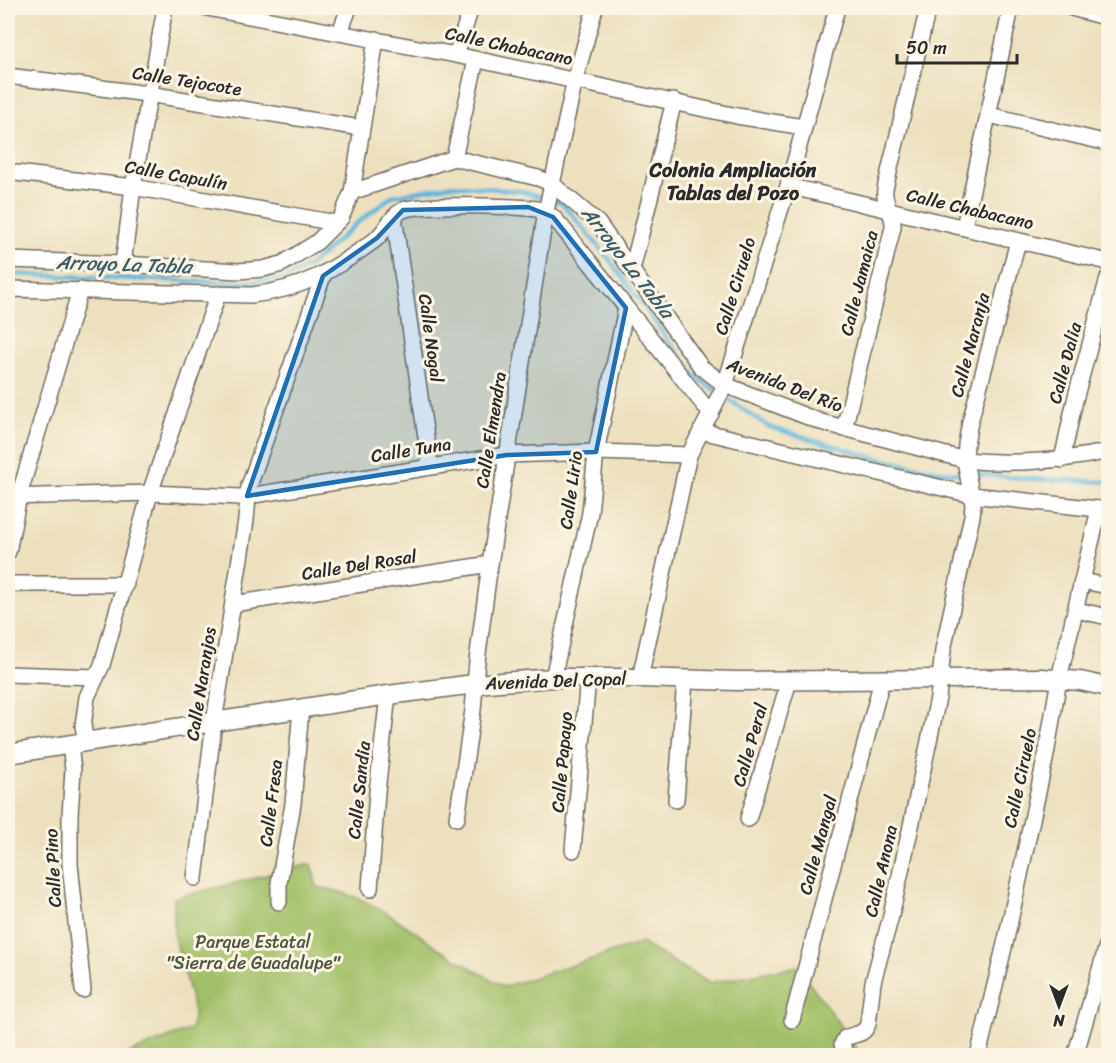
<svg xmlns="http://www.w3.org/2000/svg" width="1116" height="1063" font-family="Sriracha,sans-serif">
<rect width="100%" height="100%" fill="#fcf5e5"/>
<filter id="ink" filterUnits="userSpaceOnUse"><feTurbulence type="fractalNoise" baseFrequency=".0167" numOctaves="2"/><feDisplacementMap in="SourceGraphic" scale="12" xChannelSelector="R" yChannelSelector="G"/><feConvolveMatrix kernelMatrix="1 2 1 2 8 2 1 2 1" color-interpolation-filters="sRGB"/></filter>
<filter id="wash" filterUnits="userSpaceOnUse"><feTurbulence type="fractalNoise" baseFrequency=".008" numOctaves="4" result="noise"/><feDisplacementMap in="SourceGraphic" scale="24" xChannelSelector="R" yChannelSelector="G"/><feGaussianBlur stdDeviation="1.35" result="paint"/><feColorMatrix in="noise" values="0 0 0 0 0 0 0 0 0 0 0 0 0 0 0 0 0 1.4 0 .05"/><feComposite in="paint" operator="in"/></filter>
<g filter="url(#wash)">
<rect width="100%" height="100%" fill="#ede0bf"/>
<path fill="#a1bf67" stroke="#667549" stroke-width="1.5" d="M 311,864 L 317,887 C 367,894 399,921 440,949 C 460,962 482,974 504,987 L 641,943 L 709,983 L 798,966 L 861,1055 L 122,1056 L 191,1029 L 194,1011 L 174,934 L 174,898 Z"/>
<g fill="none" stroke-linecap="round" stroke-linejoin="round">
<path stroke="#5cb6da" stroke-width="4.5" d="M 8,274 L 238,283 L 285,279 L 309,266 L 356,224 L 392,196 L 453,185 L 520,191 L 562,203 L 609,259 L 659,328 L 697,378 L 769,427 L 872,457 L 943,472 L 1034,479 L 1108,482"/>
</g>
</g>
<g filter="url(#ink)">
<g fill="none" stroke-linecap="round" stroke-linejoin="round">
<defs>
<g id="minor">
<path d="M 207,8 L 456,55 L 737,116 L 803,127"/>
<path d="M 1072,8 L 1108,18"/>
<path d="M 340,32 L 349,8"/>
<path d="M 456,55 L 471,8"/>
<path d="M 8,76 L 148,94 L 361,128"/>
<path d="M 989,115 L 1108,143"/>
<path d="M 454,158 L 476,60"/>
<path d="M 8,172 L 133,187 L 336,223"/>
<path d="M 788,186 L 1108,262"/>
<path d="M 352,192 L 376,39"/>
<path d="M 394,217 L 430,465"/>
<path d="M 964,227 L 1011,8"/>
<path d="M 8,260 L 123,264 L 238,271 L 263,269 L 282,264 L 317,242 L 341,218 L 352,192 L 454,158 L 538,178 L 551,183 L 598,223 L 701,367 L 725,385 L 821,422 L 965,460 C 1009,465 1062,461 1105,452"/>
<path d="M 123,264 L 133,187 L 165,8"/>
<path d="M 632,270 L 674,101"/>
<path d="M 8,289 L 251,295 C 302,290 334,270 375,240 C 386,231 391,216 403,210 C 419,203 516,206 537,209 L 553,217 L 561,226 L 711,414"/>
<path d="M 844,429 L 893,227 C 894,213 883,204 885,189 L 928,8"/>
<path d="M 701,431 L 972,495 L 1107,510"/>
<path d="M 1062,460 L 1075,400 L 1108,278"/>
<path d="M 8,497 L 150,493 L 241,497 L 507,455 L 596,452 L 689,455"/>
<path d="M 8,552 L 19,496 L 80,290"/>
<path d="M 1082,581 L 1108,586"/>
<path d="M 8,584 L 126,584"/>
<path d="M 233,604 L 490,564"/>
<path d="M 1076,610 L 1108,617"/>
<path d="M 8,674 L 96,677"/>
<path d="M 553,678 L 590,513 L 596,452 L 626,308"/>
<path d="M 640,678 L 689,455 L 725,385 L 788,186 L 837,8"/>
<path d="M 86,742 L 83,726 L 87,697 L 102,665 L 150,493 L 218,294"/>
<path d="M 70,744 L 73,770 L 70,815 L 70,864 L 83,990"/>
<path d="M 676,800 L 685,680"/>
<path d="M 457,818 L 473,710 L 477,661 L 490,564 L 546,211 L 575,80 L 595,8"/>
<path d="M 748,819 L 789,681"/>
<path d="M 573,850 L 588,677"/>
<path d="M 195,878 L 214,722 L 246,520 L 249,486 L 323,276"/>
<path d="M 370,889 L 377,792 L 388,695"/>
<path d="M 279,902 L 279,883 L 293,804 L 301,708"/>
<path d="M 792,1020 L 882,680"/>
<path d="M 846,1056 L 842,1044 L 845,1038 C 855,1033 864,1036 868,1024 L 873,982 L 891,916 L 911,826 L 938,698 L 943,650 L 972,516 L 973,505 L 965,460 L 966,444 L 970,422 L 1018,241"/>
<path d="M 978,1056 L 1007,935 L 1046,755 L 1059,679 L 1099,509"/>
<path d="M 1075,1056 L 1108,942"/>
</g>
<path id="tertiary" d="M 8,754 L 388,695 L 475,684 L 553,678 L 640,678 L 736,681 L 1042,678 L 1080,681 L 1108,687"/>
</defs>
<use href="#minor" stroke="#6f6a5f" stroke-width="18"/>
<use href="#tertiary" stroke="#6f6a5f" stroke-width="21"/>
<use href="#minor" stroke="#fff" stroke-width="15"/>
<use href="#tertiary" stroke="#fff" stroke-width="18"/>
</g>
</g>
<path fill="#1f6fb2" fill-opacity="0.2" stroke="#1f6fb2" stroke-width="4.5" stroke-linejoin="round" d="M 528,207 L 553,217 L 626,308 L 596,452 L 507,455 L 247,496 L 323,276 L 377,238 L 403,210 Z"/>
<g text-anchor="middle" stroke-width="6" stroke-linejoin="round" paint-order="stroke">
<g font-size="18" fill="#2b2b2b" stroke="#fcf5e5">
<text transform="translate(509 46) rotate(12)" y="6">Calle Chabacano</text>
<text transform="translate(187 81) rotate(9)" y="6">Calle Tejocote</text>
<text transform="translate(176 175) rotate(10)" y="6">Calle Capulín</text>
<text transform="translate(970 209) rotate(13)" y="6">Calle Chabacano</text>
<text transform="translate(859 283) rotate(-76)" y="6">Calle Jamaica</text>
<text transform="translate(735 286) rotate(-73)" y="6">Calle Ciruelo</text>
<text transform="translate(431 338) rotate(82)" y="6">Calle Nogal</text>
<text transform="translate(970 345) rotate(-75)" y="6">Calle Naranja</text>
<text transform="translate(1065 363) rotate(-75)" y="6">Calle Dalia</text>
<text transform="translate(785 385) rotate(21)" y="6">Avenida Del Río</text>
<text transform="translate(491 430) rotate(-81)" y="6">Calle Elmendra</text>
<text transform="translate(411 450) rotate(-9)" y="6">Calle Tuna</text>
<text transform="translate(571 490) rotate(-82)" y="6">Calle Lirio</text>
<text transform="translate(359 565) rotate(-9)" y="6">Calle Del Rosal</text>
<text transform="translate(556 681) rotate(-2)" y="6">Avenida Del Copal</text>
<text transform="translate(201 684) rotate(-81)" y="6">Calle Naranjos</text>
<text transform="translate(750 745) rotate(-74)" y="6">Calle Peral</text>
<text transform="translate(562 762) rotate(-85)" y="6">Calle Papayo</text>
<text transform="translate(1020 778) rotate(-78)" y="6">Calle Ciruelo</text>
<text transform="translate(359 790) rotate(-84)" y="6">Calle Sandia</text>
<text transform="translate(271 803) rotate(-83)" y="6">Calle Fresa</text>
<text transform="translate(818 845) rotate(-75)" y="6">Calle Mangal</text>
<text transform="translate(53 868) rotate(-93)" y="6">Calle Pino</text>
<text transform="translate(881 871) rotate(-77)" y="6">Calle Anona</text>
</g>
<g font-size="18" fill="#4e573d" stroke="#fcf5e5">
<text x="253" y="948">Parque Estatal<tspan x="253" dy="21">"Sierra de Guadalupe"</tspan></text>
</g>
<g font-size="20" font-weight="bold" fill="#2b2b2b" stroke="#fcf5e5">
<text x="733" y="177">Colonia Ampliación<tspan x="733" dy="23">Tablas del Pozo</tspan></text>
</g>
<g font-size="20" font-style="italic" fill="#3c5c68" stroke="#fcf5e5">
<text transform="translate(628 262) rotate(52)" y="7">Arroyo La Tabla</text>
<text transform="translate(124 264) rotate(2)" y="7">Arroyo La Tabla</text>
</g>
</g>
<rect width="1116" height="1063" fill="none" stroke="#fcf5e5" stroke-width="30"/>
<g transform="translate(1059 1006) rotate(180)" stroke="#fcf5e5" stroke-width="4.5" paint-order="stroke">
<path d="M0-4.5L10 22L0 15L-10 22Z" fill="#2b2b2b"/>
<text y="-9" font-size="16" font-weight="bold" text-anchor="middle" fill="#2b2b2b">N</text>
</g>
<path d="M897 54v9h120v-9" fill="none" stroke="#2b2b2b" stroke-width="3"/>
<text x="906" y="54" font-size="18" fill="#2b2b2b" stroke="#fcf5e5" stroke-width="4.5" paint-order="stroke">50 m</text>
</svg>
